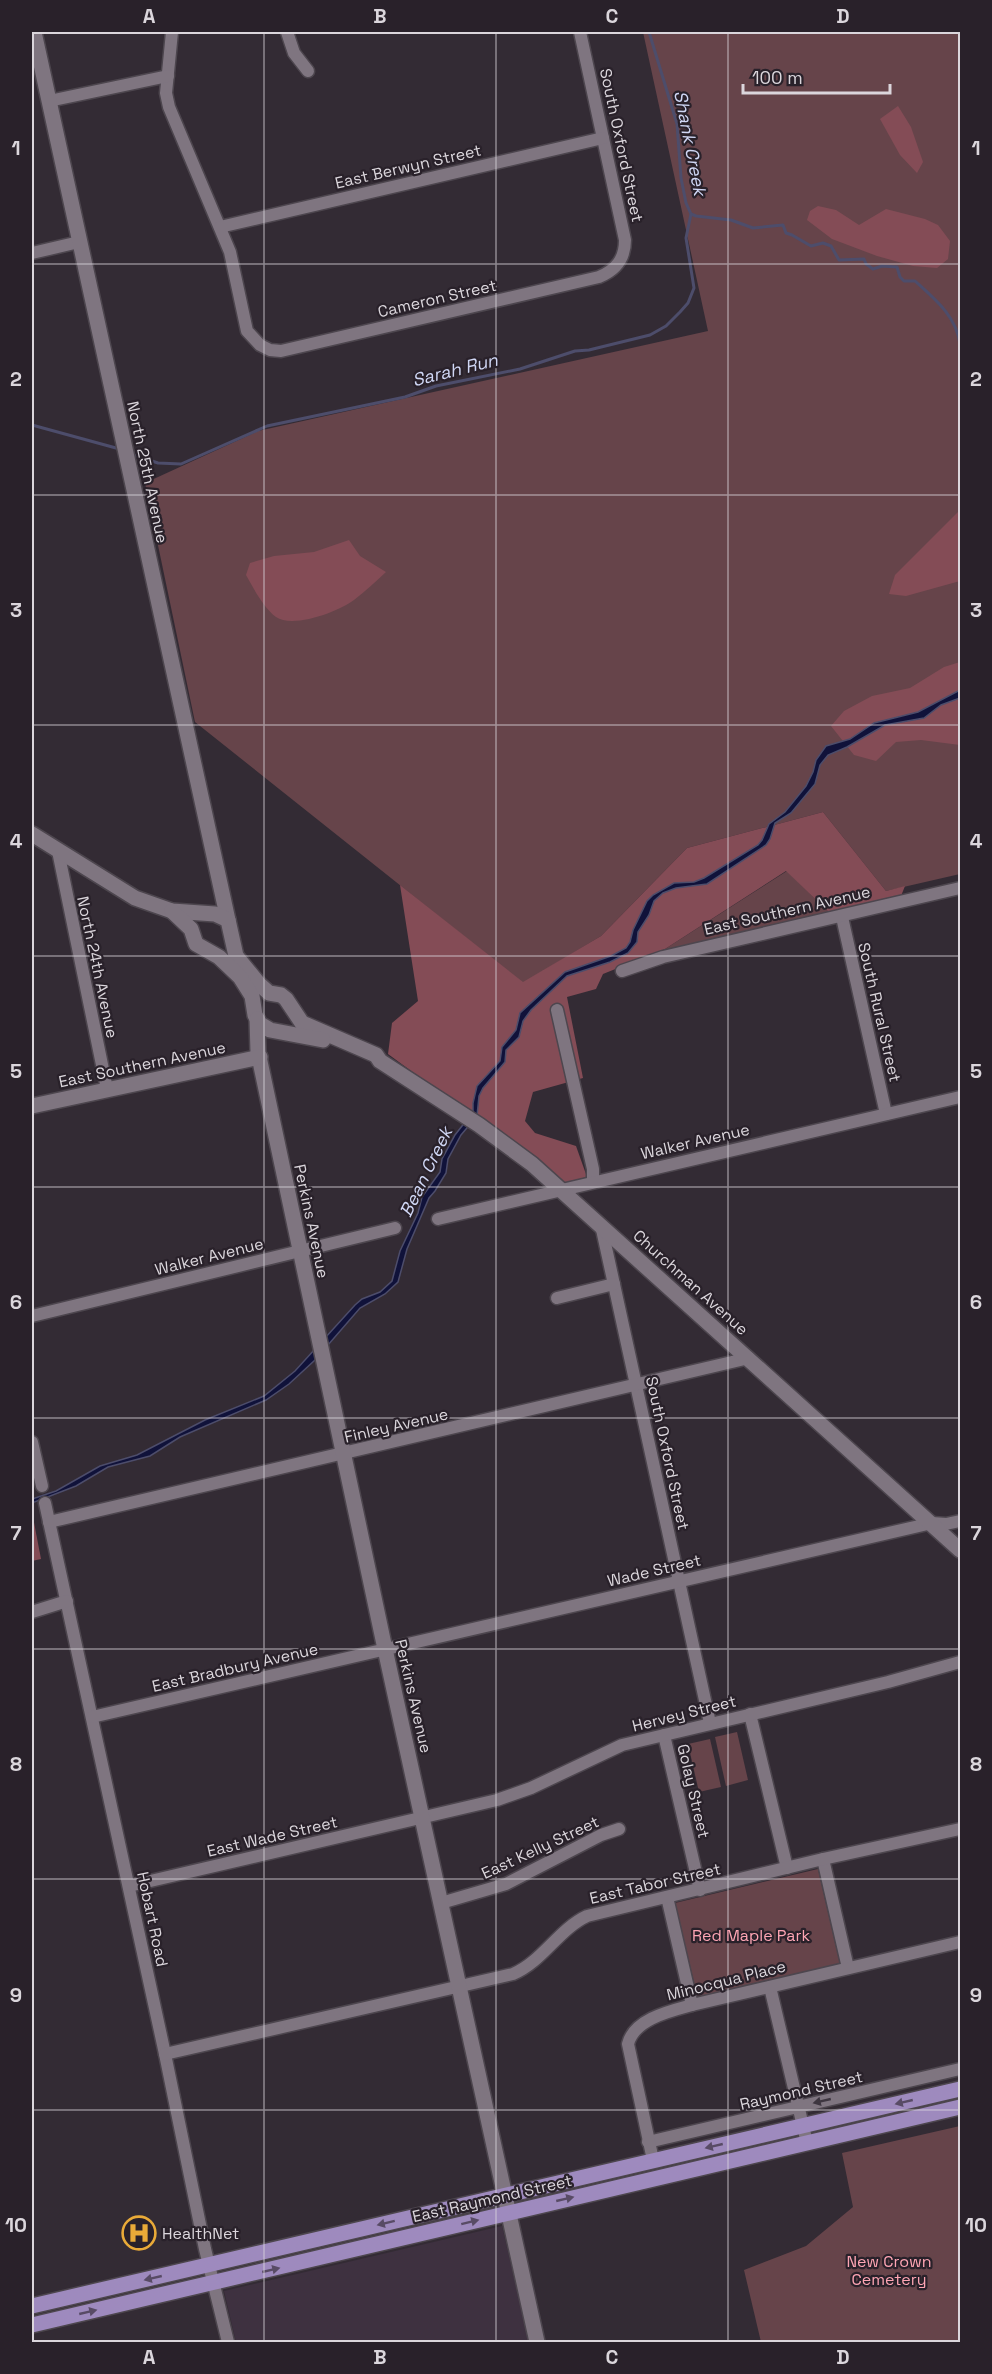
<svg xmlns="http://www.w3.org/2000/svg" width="992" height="2374" font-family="'Space Grotesk',sans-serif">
<rect width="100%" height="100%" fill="#332b34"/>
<path fill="#3e3140" d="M 502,2226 L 529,2342 L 236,2342 L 224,2291 Z"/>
<g fill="#66444a">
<path d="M 643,32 L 960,32 L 960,874 L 886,891 L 823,812 L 687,848 L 601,936 L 523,983 L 195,722 L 145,483 L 258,431 L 708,331 Z"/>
<path d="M 787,871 L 832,915 L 665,953 L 665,949 Z"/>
<path d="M 737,1732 L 748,1780 L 726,1786 L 715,1737 Z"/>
<path d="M 710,1739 L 721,1787 L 699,1792 L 688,1744 Z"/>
<path d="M 818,1869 L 840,1964 L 698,1999 L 675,1903 Z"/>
<path d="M 960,2126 L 960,2342 L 761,2342 L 744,2270 L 806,2246 L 853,2207 L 842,2153 Z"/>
</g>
<g fill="#844c56">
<path d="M 898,106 L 911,127 L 923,162 L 917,173 L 900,155 L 880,119 Z"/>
<path d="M 818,206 L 836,210 L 859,225 L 886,209 L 925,219 L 938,225 L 950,241 L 948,259 L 937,268 L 913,266 L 877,256 L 832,239 L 807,220 L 810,211 Z"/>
<path d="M 958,512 L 960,513 L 960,581 L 906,596 L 889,594 L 895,575 Z"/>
<path d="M 349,540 L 360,556 L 386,572 C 376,581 366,591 354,600 C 340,611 293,629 276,617 C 263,607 254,589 246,575 L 250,563 L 274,556 L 314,552 Z"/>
<path d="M 960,662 L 960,745 L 921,740 L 896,742 L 876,761 L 854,755 L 831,726 L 844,711 L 872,696 L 910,688 L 944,667 Z"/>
<path d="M 823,812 L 886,891 L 905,886 L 901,896 L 832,915 L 786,871 L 665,949 L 603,974 L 596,989 L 567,997 L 583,1078 L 533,1092 L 525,1121 L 535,1133 L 576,1146 L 587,1177 L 564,1183 L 388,1054 L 392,1023 L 418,1001 L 400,885 L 523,982 L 601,936 L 687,848 Z"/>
<path d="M 32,1512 L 41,1559 L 32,1561 Z"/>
</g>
<path fill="#10123a" stroke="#4d4d6b" stroke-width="1.5" d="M 960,690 L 960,698 L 941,705 L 924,718 L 885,725 L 847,747 L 828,755 L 820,765 L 815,784 L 791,813 L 775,823 L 770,839 L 766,845 L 707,884 L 676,888 L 663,893 L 654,901 L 649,915 L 638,932 L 637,942 L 628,953 L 610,962 L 567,976 L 531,1010 L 523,1021 L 519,1037 L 506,1050 L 505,1062 L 483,1088 L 479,1096 L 477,1116 L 461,1135 L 448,1159 L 446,1173 L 435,1191 L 429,1198 L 407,1249 L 398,1282 L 385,1294 L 360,1308 L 315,1360 L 289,1384 L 266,1400 L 180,1437 L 150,1456 L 108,1467 L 76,1486 L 32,1503 L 32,1499 L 56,1491 L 100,1466 L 137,1455 L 205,1420 L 264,1396 L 295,1371 L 355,1305 L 362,1299 L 380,1292 L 392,1281 L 400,1251 L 418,1213 L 422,1197 L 440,1172 L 442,1159 L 455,1135 L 473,1112 L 473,1103 L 477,1086 L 500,1061 L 502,1047 L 516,1030 L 520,1013 L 565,972 L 611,956 L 626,948 L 630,942 L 633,930 L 647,901 L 653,895 L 674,883 L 694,882 L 704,878 L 758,845 L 762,840 L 769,824 L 785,812 L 806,786 L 813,772 L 816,760 L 826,746 L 850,739 L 874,723 L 918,712 Z"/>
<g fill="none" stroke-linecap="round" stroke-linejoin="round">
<g stroke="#4d4d6b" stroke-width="3">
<path d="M 649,32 L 677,124 L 681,178 L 686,203 L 691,214 L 696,216 L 731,220 L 753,228 L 783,225 L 786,233 L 792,235 L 811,246 L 823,243 L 831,246 L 839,260 L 864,259 L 866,264 L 873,269 L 882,266 L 897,267 L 900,277 L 904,281 L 915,281 C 936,300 956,316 960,344"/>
<path d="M 32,425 L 116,448"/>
<path d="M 134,455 L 158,463 L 181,464 L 267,426 L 405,397 L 436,386 L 520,369 L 575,351 L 589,350 L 650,335 L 666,326 L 680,312 L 688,303 L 694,288 L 686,238 L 691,214"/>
</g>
<defs>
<g id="street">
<path d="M 172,32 L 166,93 L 169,107 L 230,252 L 247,331 L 260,345 L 270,350 L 281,351 L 599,277 C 616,270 625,259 625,240 L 580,32"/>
<path d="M 287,32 L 294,53 L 308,71"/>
<path d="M 49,101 L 168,76"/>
<path d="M 220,227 L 603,138"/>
<path d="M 32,253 L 79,242"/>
<path d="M 58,851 L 107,1089"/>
<path d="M 842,917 L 886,1114"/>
<path d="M 622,971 L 663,957 L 960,888"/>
<path d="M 557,1010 L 593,1169 L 593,1182"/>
<path d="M 438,1219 L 960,1097"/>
<path d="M 601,1225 L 710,1723"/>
<path d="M 557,1298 L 614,1284"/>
<path d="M 32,1316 L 395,1228"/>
<path d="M 32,1442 L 42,1486"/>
<path d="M 45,1503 L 165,2054 L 205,2249 L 228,2342"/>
<path d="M 49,1522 L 749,1358"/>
<path d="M 32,1612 L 67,1601"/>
<path d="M 750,1714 L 787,1868"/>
<path d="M 92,1717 L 932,1523 L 946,1524 L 960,1521"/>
<path d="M 664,1735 L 700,1890"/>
<path d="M 823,1859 L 848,1968"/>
<path d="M 129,1886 L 497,1800 L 531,1788 L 622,1745 L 888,1682 L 960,1662"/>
<path d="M 667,1897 L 692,2005"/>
<path d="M 441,1903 L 506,1884 L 601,1835 L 619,1829"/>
<path d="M 770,1987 L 807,2143"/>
<path d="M 165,2054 L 513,1974 C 542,1962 559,1929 587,1916 L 823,1859 L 960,1829"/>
<path d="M 648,2142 L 960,2069"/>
<path d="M 653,2160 L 628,2044 C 634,2019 670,2011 692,2005 L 960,1942"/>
</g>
<g id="secondary">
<path d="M 34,32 L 228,920"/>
<path d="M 32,834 L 135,898 L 172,911 L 215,914 L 228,920 L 236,956 L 259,984 L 269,993 L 281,995 L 286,999 L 302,1023 L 376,1055 L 380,1061 L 479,1125 L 532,1164 L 960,1550"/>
<path d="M 172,911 L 191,929 L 196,944 L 219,957 L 240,977 L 252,996 L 255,1015 L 260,1024 L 270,1030 L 323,1040"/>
<path d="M 257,1019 L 258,1052 L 385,1649 L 537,2342"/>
<path d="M 32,1106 L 260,1057"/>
</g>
<g id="primary">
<path d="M 32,2306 L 960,2089"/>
<path d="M 32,2325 L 960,2107"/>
</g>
</defs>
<use href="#street" stroke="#4d464e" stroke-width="15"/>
<use href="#secondary" stroke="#4d464e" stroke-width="18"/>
<use href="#primary" stroke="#4d464e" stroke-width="18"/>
<use href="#street" stroke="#7f7580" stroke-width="12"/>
<use href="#secondary" stroke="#7f7580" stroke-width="15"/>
<use href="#primary" stroke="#9e8abe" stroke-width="15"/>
</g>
<defs><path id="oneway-solid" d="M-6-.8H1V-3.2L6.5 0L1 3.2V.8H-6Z" transform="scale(1.5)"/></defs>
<use fill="#3e3640" href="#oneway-solid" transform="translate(822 2101) rotate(167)"/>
<g fill="#584b65">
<use href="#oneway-solid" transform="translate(904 2102) rotate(167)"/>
<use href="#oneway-solid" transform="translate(714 2146) rotate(167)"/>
<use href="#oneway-solid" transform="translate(565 2199) rotate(-13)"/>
<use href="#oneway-solid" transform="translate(470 2222) rotate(-14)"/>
<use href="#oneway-solid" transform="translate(386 2223) rotate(166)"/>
<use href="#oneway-solid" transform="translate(271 2270) rotate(-13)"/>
<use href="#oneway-solid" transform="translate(153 2278) rotate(167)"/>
<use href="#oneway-solid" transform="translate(88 2312) rotate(-13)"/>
</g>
<path fill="none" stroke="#dbd6dc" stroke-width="1.5" stroke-opacity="0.55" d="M 264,32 L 264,2342M 496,32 L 496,2342M 728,32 L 728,2342M 32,264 L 960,264M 32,495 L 960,495M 32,725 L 960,725M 32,956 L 960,956M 32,1187 L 960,1187M 32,1418 L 960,1418M 32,1649 L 960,1649M 32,1879 L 960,1879M 32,2110 L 960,2110"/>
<defs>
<symbol id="hospital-ring" viewBox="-11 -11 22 22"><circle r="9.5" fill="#29212a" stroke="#e9aa38" stroke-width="1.5"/><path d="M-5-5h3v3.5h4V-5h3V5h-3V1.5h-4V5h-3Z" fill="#e9aa38"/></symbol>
</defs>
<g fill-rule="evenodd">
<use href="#hospital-ring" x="120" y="2214" width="38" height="38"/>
</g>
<g text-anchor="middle" stroke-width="4.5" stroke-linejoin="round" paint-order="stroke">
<g font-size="16" fill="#dbd6dc" stroke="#29212a">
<text transform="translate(622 145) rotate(78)" y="6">South Oxford Street</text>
<text transform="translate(408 166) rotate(-13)" y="6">East Berwyn Street</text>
<text transform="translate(437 298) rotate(-13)" y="6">Cameron Street</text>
<text transform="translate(148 472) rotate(78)" y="6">North 25th Avenue</text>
<text transform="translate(787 910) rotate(-13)" y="6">East Southern Avenue</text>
<text transform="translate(98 967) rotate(78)" y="6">North 24th Avenue</text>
<text transform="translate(880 1012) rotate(77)" y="6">South Rural Street</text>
<text transform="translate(142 1064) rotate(-12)" y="6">East Southern Avenue</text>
<text transform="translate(695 1141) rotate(-13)" y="6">Walker Avenue</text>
<text transform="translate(312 1221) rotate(78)" y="6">Perkins Avenue</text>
<text transform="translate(209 1256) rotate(-14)" y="6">Walker Avenue</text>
<text transform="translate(691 1282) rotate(42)" y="6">Churchman Avenue</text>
<text transform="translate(396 1425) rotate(-13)" y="6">Finley Avenue</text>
<text transform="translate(668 1453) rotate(78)" y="6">South Oxford Street</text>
<text transform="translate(654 1570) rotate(-13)" y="6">Wade Street</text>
<text transform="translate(235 1667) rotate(-13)" y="6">East Bradbury Avenue</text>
<text transform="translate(414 1696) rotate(77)" y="6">Perkins Avenue</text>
<text transform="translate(684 1713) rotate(-14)" y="6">Hervey Street</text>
<text transform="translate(694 1791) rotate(77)" y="6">Golay Street</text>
<text transform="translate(272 1836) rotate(-13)" y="6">East Wade Street</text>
<text transform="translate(540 1847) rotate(-25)" y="6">East Kelly Street</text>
<text transform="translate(655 1883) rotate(-13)" y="6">East Tabor Street</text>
<text transform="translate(153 1919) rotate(78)" y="6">Hobart Road</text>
<text transform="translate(726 1980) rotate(-14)" y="6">Minocqua Place</text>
<text transform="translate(801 2090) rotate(-13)" y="6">Raymond Street</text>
<text transform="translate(492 2198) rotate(-13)" y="6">East Raymond Street</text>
</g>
<g font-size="16" fill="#fea5b4" stroke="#29212a">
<text x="751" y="1941">Red Maple Park</text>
<text x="889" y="2267">New Crown<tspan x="889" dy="18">Cemetery</tspan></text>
</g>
<g font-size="16" fill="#dbd6dc" stroke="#29212a" text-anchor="start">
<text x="162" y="2239">HealthNet</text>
</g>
<g font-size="18" font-style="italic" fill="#d0d7f5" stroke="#29212a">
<text transform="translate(690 143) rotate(79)" y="6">Shank Creek</text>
<text transform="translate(455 370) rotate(-14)" y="6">Sarah Run</text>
<text transform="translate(426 1172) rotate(-64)" y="6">Bean Creek</text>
</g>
</g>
<rect width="992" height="2374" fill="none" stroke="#29212a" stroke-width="66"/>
<path d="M743 84v9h147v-9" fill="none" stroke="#dbd6dc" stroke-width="3"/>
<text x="752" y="84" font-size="18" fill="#dbd6dc" stroke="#29212a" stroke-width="4.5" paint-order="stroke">100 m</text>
<rect x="33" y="33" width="926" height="2308" fill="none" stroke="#dbd6dc" stroke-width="2"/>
<g font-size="20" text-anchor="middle" font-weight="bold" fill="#dbd6dc">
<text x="149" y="23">A</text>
<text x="380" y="23">B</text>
<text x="612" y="23">C</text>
<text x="843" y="23">D</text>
<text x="16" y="155">1</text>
<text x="976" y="155">1</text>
<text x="16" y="386">2</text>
<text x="976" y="386">2</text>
<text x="16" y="617">3</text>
<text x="976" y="617">3</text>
<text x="16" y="848">4</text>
<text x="976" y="848">4</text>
<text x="16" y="1078">5</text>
<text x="976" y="1078">5</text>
<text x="16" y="1309">6</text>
<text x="976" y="1309">6</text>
<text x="16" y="1540">7</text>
<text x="976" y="1540">7</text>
<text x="16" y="1771">8</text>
<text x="976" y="1771">8</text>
<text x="16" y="2002">9</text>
<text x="976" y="2002">9</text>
<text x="16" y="2232">10</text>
<text x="976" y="2232">10</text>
<text x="149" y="2364">A</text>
<text x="380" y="2364">B</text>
<text x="612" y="2364">C</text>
<text x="843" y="2364">D</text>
</g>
</svg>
